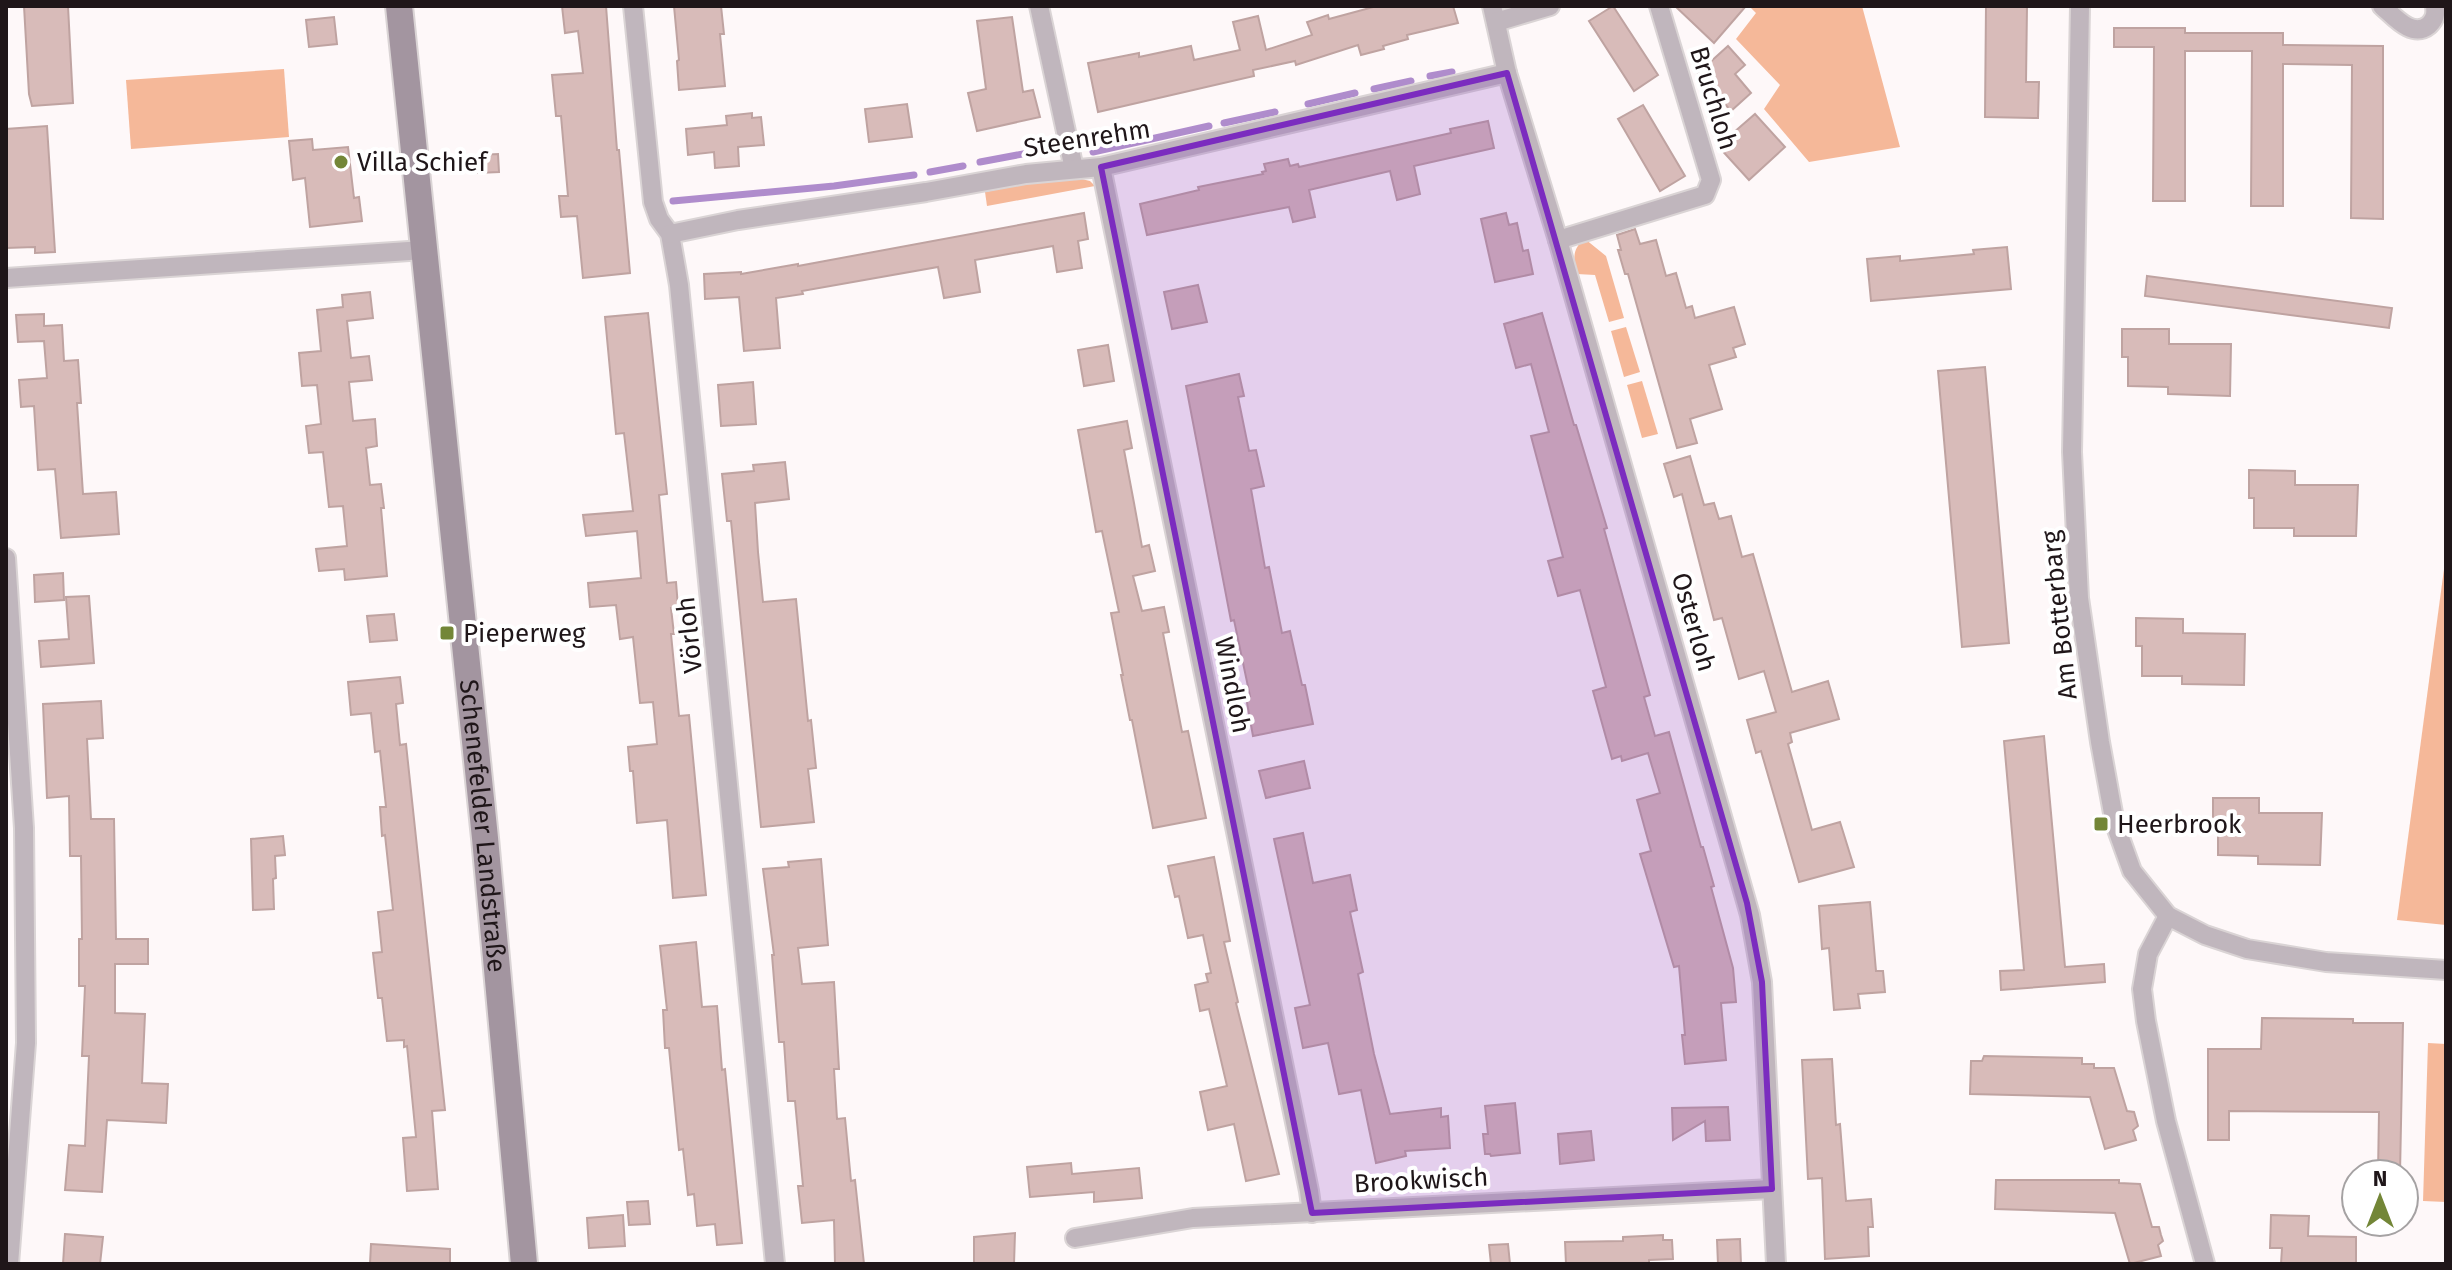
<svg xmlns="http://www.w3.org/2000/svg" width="2452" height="1270" font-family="'Fira Sans',sans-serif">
<rect width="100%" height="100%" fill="#fef8f9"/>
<g fill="#f5b899">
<path d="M 1749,6 L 1862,6 L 1900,147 L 1809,162 L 1764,109 L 1780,85 L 1736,39 L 1756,13 Z"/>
<path d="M 284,69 L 289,137 L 131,149 L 126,80 Z"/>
<path d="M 1077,178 L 1090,181 L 1095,186 L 987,206 L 985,192 L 1029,183 Z"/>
<path d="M 1585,239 L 1606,256 L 1624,318 L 1609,322 L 1595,275 L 1577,274 C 1573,260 1572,248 1585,239 Z"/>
<path d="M 1626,327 L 1640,372 L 1624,377 L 1611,331 Z"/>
<path d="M 1642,381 L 1658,434 L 1642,438 L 1627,385 Z"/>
<path d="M 2446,554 L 2446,925 L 2397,920 Z"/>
<path d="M 2428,1043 L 2446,1044 L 2446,1202 L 2423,1201 Z"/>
</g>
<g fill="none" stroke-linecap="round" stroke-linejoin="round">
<g stroke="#af8ccc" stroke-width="7">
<path d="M 1430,76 L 1452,72"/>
<path d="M 1374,89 L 1411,81"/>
<path d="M 1308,104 L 1355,93"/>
<path d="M 1224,123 L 1275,112"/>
<path d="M 1093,152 L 1209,126"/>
<path d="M 980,162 L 1049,149"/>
<path d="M 930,172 L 963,166"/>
<path d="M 673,201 L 834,186 L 914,175"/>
</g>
</g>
<g fill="#d8bbb9" stroke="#bfa3a1" stroke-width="2">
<path d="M 24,6 L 68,6 L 73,103 L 32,106 L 29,94 Z"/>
<path d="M 562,6 L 606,6 L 617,150 L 619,150 L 630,273 L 583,278 L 577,216 L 561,217 L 559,196 L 568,196 L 561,116 L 556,116 L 552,75 L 583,73 L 578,31 L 565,33 Z"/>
<path d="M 674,6 L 721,6 L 724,34 L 720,34 L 725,86 L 679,90 L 677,61 L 679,60 Z"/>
<path d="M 1377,6 L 1453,6 L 1458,23 L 1407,35 L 1408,39 L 1383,46 L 1384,49 L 1361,55 L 1358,45 L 1296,65 L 1295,61 L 1253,70 L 1254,76 L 1098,112 L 1088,63 L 1139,53 L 1139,57 L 1191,46 L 1194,60 L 1240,50 L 1233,22 L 1258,16 L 1266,50 L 1312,35 L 1307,22 L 1328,15 L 1329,19 Z"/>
<path d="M 1613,6 L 1658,75 L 1634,91 L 1589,21 Z"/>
<path d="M 1675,6 L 1746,6 L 1714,43 Z"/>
<path d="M 1986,6 L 2027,6 L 2026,82 L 2039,82 L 2038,118 L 1985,117 Z"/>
<path d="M 334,17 L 337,44 L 309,47 L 306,20 Z"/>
<path d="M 1012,17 L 1023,92 L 1033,90 L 1040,117 L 977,131 L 968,93 L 986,89 L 977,21 Z"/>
<path d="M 2114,28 L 2185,28 L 2185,33 L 2283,33 L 2283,45 L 2383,46 L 2383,219 L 2351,218 L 2352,65 L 2283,64 L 2283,206 L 2251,206 L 2252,51 L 2185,51 L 2185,201 L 2153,201 L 2154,47 L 2114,47 Z"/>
<path d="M 1728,46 L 1745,65 L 1735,74 L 1751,93 L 1731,111 L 1698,73 Z"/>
<path d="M 907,104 L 912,137 L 869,142 L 865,109 Z"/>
<path d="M 1643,105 L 1685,176 L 1660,191 L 1618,119 Z"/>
<path d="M 752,113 L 752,118 L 761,117 L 764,145 L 738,147 L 739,166 L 715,168 L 714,152 L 688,155 L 686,129 L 727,125 L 726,116 Z"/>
<path d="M 1755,114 L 1785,147 L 1749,180 L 1718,146 Z"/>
<path d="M 1488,121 L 1494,148 L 1414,166 L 1420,194 L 1397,200 L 1390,171 L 1309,190 L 1315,217 L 1293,222 L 1289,207 L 1147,235 L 1140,204 L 1199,190 L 1198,187 L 1263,174 L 1262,172 L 1266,171 L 1264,164 L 1288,159 L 1290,166 L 1298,164 L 1299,167 L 1451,133 L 1450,129 Z"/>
<path d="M 47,126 L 55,252 L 35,253 L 35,247 L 6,248 L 6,129 Z"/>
<path d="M 312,139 L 313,150 L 348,147 L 354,198 L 359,197 L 362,221 L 310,227 L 305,178 L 293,180 L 289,141 Z"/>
<path d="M 498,154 L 499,172 L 478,173 L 478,155 Z"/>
<path d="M 1084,213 L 1088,239 L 1078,241 L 1082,268 L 1057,272 L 1053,246 L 975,260 L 980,292 L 944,298 L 938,267 L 802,291 L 803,294 L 776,298 L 780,348 L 744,351 L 739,297 L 705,299 L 704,274 L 741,272 L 741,274 L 798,264 L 798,266 Z"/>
<path d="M 1506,213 L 1509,225 L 1517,223 L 1523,251 L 1528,250 L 1533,274 L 1495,282 L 1481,219 Z"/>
<path d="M 1635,229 L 1640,244 L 1656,240 L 1666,276 L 1676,273 L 1686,308 L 1692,306 L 1695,318 L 1734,307 L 1745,344 L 1733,348 L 1736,357 L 1709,365 L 1722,409 L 1690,419 L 1697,443 L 1677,448 L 1628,274 L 1625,274 L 1618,250 L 1621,250 L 1617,235 Z"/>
<path d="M 2007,247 L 2011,289 L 1871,301 L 1867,259 L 1900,256 L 1900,261 L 1974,254 L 1973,250 Z"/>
<path d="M 2147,276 L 2392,308 L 2389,328 L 2145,296 Z"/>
<path d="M 1198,285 L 1207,322 L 1172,329 L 1164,292 Z"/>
<path d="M 370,292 L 373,318 L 347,321 L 351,358 L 369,356 L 372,380 L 349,382 L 353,421 L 375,419 L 377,446 L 366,448 L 370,485 L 381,484 L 384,508 L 381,508 L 387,576 L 345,580 L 344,569 L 319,571 L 316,549 L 347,546 L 343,506 L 329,507 L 323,452 L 309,453 L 306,426 L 321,424 L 317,385 L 302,386 L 299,353 L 321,351 L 317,310 L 343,307 L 342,295 Z"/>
<path d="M 648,313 L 667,494 L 659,495 L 667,583 L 676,582 L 678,607 L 671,608 L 674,634 L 671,634 L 679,716 L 689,715 L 706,895 L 673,898 L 667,820 L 637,823 L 633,771 L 630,771 L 628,747 L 657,744 L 653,702 L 640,703 L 633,637 L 620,639 L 616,605 L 590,607 L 588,583 L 641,578 L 637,531 L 586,536 L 583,515 L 633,511 L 624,433 L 616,434 L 605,317 Z"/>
<path d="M 1542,313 L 1574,425 L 1576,425 L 1607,528 L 1604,529 L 1650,695 L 1644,697 L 1655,736 L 1669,732 L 1701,847 L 1703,847 L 1714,886 L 1711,887 L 1733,968 L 1736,1002 L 1721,1003 L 1726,1060 L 1685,1064 L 1682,1035 L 1685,1035 L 1679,966 L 1674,967 L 1640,854 L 1651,851 L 1637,800 L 1660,793 L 1648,753 L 1622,761 L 1621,756 L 1612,759 L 1593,691 L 1606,687 L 1580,590 L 1558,596 L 1548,561 L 1563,557 L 1531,436 L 1549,432 L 1531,364 L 1516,368 L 1504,324 Z"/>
<path d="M 44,314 L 44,326 L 62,325 L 64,361 L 78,360 L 81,403 L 77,403 L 83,494 L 116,492 L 119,534 L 61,538 L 55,469 L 38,470 L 34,406 L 21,407 L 19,380 L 47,378 L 44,341 L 18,342 L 16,315 Z"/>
<path d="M 2122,329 L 2169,329 L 2169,344 L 2231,344 L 2230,396 L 2168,394 L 2168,387 L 2128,386 L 2128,357 L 2122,357 Z"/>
<path d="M 1108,345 L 1114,381 L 1084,386 L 1078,350 Z"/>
<path d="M 1985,367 L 2009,643 L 1962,647 L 1938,371 Z"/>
<path d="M 1239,374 L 1244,396 L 1238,397 L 1249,451 L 1256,450 L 1264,486 L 1251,489 L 1265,568 L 1269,567 L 1282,633 L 1290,631 L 1302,685 L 1305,685 L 1313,724 L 1253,736 L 1246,697 L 1250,696 L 1234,620 L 1231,621 L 1186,386 Z"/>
<path d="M 753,382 L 756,424 L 721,426 L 718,385 Z"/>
<path d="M 1127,421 L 1132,448 L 1124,450 L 1134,503 L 1142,547 L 1149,545 L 1155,571 L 1133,576 L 1142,611 L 1164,607 L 1169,632 L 1163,633 L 1182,732 L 1188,731 L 1206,818 L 1153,828 L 1132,720 L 1130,720 L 1121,675 L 1123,675 L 1111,613 L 1119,612 L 1102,531 L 1096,532 L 1078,430 Z"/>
<path d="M 1690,456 L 1704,505 L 1714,503 L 1719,519 L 1731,516 L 1742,557 L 1753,554 L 1792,692 L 1828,681 L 1839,719 L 1790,733 L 1792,742 L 1788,744 L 1812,830 L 1840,822 L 1854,867 L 1799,882 L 1761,751 L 1756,753 L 1747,720 L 1776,712 L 1764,671 L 1739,679 L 1722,618 L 1714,620 L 1682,494 L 1674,497 L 1664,464 Z"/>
<path d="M 785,462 L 789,499 L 755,503 L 758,552 L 763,602 L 796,599 L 808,721 L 811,720 L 816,768 L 808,769 L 814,822 L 761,827 L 731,521 L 727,521 L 722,474 L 754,471 L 753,465 Z"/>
<path d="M 2249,470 L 2295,471 L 2295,485 L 2358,485 L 2356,536 L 2294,536 L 2294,528 L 2254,528 L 2254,498 L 2249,498 Z"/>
<path d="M 63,573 L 64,600 L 35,602 L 34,575 Z"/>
<path d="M 89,596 L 94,663 L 41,667 L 39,641 L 69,639 L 66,597 Z"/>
<path d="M 394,614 L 397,640 L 370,642 L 367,616 Z"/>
<path d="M 2136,618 L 2183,619 L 2183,633 L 2245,634 L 2244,685 L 2182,684 L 2182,676 L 2142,676 L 2142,646 L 2136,646 Z"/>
<path d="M 400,677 L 403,703 L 396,704 L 400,745 L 406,744 L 445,1110 L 432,1111 L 438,1189 L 407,1191 L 403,1138 L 416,1137 L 407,1046 L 404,1047 L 404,1040 L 387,1041 L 382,998 L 378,998 L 373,953 L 382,952 L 378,912 L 393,910 L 385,835 L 382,836 L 380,807 L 386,807 L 380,751 L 375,752 L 371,713 L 351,715 L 348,682 Z"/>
<path d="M 101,701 L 103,738 L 87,739 L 91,819 L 114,819 L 116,939 L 148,939 L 148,964 L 115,964 L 115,1013 L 145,1014 L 142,1083 L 168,1084 L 166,1123 L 107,1120 L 102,1192 L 65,1190 L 69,1145 L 85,1146 L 89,1056 L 82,1056 L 85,986 L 79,986 L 79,939 L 82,939 L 81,856 L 70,856 L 69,796 L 47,798 L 43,704 Z"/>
<path d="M 2044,736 L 2065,967 L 2104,964 L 2105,982 L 2001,990 L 2000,971 L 2024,970 L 2004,741 Z"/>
<path d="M 1304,761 L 1310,788 L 1266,798 L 1259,771 Z"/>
<path d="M 2213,798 L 2259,798 L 2259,813 L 2322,813 L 2320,865 L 2258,864 L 2258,856 L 2218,855 L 2218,826 L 2213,826 Z"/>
<path d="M 1303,833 L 1313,883 L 1350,875 L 1357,910 L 1350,912 L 1363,972 L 1358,974 L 1374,1054 L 1390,1114 L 1441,1108 L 1441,1117 L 1448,1116 L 1450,1148 L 1405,1151 L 1406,1156 L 1376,1163 L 1361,1090 L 1339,1094 L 1328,1043 L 1303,1048 L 1295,1008 L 1310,1005 L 1274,839 Z"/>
<path d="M 283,836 L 285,855 L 275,856 L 276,878 L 273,879 L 274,909 L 253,910 L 251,839 Z"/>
<path d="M 1214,857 L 1230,941 L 1224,942 L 1238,1002 L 1236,1003 L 1279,1174 L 1246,1181 L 1234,1124 L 1208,1130 L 1200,1092 L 1227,1086 L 1209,1009 L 1200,1011 L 1195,985 L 1208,982 L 1206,974 L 1211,973 L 1203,935 L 1188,938 L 1179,896 L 1175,897 L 1168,866 Z"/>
<path d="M 821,859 L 828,945 L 798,948 L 802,984 L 834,982 L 839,1069 L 834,1069 L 837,1119 L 845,1118 L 851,1181 L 855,1180 L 864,1264 L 835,1264 L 834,1220 L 802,1223 L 798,1186 L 803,1186 L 795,1101 L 788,1101 L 784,1042 L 779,1042 L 772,955 L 774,955 L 763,869 L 789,867 L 788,862 Z"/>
<path d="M 1870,902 L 1876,971 L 1883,971 L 1885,992 L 1858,994 L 1860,1008 L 1834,1010 L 1829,948 L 1822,949 L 1819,906 Z"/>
<path d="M 696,942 L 702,1007 L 717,1006 L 722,1070 L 725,1069 L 742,1243 L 717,1245 L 715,1224 L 697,1226 L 694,1194 L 688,1195 L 683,1149 L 679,1150 L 669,1048 L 665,1048 L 663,1010 L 667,1010 L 660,946 Z"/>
<path d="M 2262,1018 L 2353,1019 L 2353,1023 L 2403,1023 L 2400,1174 L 2378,1174 L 2379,1112 L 2229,1111 L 2229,1140 L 2208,1140 L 2208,1049 L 2261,1049 Z"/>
<path d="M 1984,1056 L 2082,1058 L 2082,1064 L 2094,1064 L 2094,1068 L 2114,1068 L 2127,1111 L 2134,1112 L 2138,1126 L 2133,1130 L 2136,1140 L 2105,1149 L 2090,1097 L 1970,1094 L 1971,1061 L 1982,1061 Z"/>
<path d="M 1832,1059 L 1836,1125 L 1840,1124 L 1846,1201 L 1871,1199 L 1873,1227 L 1868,1227 L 1869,1256 L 1825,1259 L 1822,1178 L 1808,1179 L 1802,1060 Z"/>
<path d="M 1515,1103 L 1520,1153 L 1491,1156 L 1490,1154 L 1485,1154 L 1483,1134 L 1488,1134 L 1485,1106 Z"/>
<path d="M 1728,1107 L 1730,1140 L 1706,1141 L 1705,1121 L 1673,1140 L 1672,1108 Z"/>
<path d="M 1591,1131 L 1594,1160 L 1560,1164 L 1558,1134 Z"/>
<path d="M 1071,1163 L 1072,1174 L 1139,1168 L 1142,1198 L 1094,1202 L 1094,1192 L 1030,1197 L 1027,1167 Z"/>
<path d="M 1996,1180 L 2119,1180 L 2119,1183 L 2140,1184 L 2152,1227 L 2159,1227 L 2161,1235 L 2163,1241 L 2158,1245 L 2161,1256 L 2130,1264 L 2115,1213 L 1995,1209 Z"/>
<path d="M 648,1201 L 650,1224 L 629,1225 L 627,1202 Z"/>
<path d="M 623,1215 L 625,1246 L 589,1248 L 587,1218 Z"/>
<path d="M 2271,1215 L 2309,1216 L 2308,1236 L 2356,1237 L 2356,1264 L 2281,1264 L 2282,1248 L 2270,1248 Z"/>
<path d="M 1015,1233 L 1014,1264 L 974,1264 L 974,1237 Z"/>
<path d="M 65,1234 L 103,1237 L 100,1264 L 63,1264 Z"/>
<path d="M 1663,1235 L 1663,1240 L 1672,1240 L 1673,1259 L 1649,1260 L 1649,1264 L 1566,1264 L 1565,1242 L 1623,1241 L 1623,1237 Z"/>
<path d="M 1740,1239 L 1741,1264 L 1718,1264 L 1717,1240 Z"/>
<path d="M 371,1244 L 450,1249 L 450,1264 L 370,1264 Z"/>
<path d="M 1508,1244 L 1510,1264 L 1491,1264 L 1489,1245 Z"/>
</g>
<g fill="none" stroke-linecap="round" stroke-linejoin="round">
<defs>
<g id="minor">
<path d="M 633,6 L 653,202 L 659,219 L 670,234 L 679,285 L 775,1264"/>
<path d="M 1039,6 L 1074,169"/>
<path d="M 1492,6 L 1507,73 L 1558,240 L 1750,915 L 1762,982 L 1776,1264"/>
<path d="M 2080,6 L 2072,452 L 2079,598 L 2100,742 L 2115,824 L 2132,871 L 2168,916 L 2205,935 L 2247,949 L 2326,962 L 2446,970"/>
<path d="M 2382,6 C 2394,16 2412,39 2429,25 C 2435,19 2436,14 2435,6"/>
<path d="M 1496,22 L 1550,6"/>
<path d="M 1101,167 L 1309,1191 L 1312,1213"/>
<path d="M 670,234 L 738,220 L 926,192 L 1026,174 L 1101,167 L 1507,73"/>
<path d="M 1558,240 L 1705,195 L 1711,180 L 1659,6"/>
<path d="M 6,278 L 424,250"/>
<path d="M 6,558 L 24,828 L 26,1043 L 9,1264"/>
<path d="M 2168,916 L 2148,954 L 2142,989 L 2146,1021 L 2166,1121 L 2205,1264"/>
<path d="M 1075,1238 L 1193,1218 L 1772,1189"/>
</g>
<g id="secondary">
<path id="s1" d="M 399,6 L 485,838 L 524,1264"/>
</g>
</defs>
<use href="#minor" stroke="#dad4d5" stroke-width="22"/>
<use href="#secondary" stroke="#dad4d5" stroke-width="30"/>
<use href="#minor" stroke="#c0b6bd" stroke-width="18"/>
<use href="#secondary" stroke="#a395a0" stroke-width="26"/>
</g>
<path fill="#7b2cbf" fill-opacity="0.2" stroke="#7b2cbf" stroke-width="6" stroke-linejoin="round" d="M 1507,73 L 1747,903 L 1762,982 L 1772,1189 L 1312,1213 L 1101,167 Z"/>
<g fill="#738637" stroke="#fff" stroke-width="3">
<circle cx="341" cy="162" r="8"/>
<rect x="439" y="625" width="16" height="16" rx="4"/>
<rect x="2093" y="816" width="16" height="16" rx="4"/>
</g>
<g text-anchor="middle" stroke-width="8" stroke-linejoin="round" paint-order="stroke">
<g font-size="26" fill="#1f1619" stroke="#fff">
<text transform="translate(1714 98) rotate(73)" y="9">Bruchloh</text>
<text transform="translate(1087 138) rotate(-9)" y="9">Steenrehm</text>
<text transform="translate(2059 615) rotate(-96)" y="9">Am Botterbarg</text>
<text transform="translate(1694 622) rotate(74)" y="9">Osterloh</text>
<text transform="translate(689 635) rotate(-96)" y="9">Vörloh</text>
<text transform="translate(1233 685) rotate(79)" y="9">Windloh</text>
<text dy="9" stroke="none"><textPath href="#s1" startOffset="824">Schenefelder Landstraße</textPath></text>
<text transform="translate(1421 1180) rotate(-3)" y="9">Brookwisch</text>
</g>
<g font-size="26" fill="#1f1619" stroke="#fff" text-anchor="start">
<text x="357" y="171">Villa Schief</text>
<text x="463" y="642">Pieperweg</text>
<text x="2117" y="833">Heerbrook</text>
</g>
</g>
<rect width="2452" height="1270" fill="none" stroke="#1f1619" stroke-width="16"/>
<g transform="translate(2380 1198)"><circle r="38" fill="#ffffff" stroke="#a5a2a3" stroke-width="2"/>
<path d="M0-6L14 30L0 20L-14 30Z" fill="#738637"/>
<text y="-12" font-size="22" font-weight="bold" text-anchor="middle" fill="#1f1619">N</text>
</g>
</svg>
